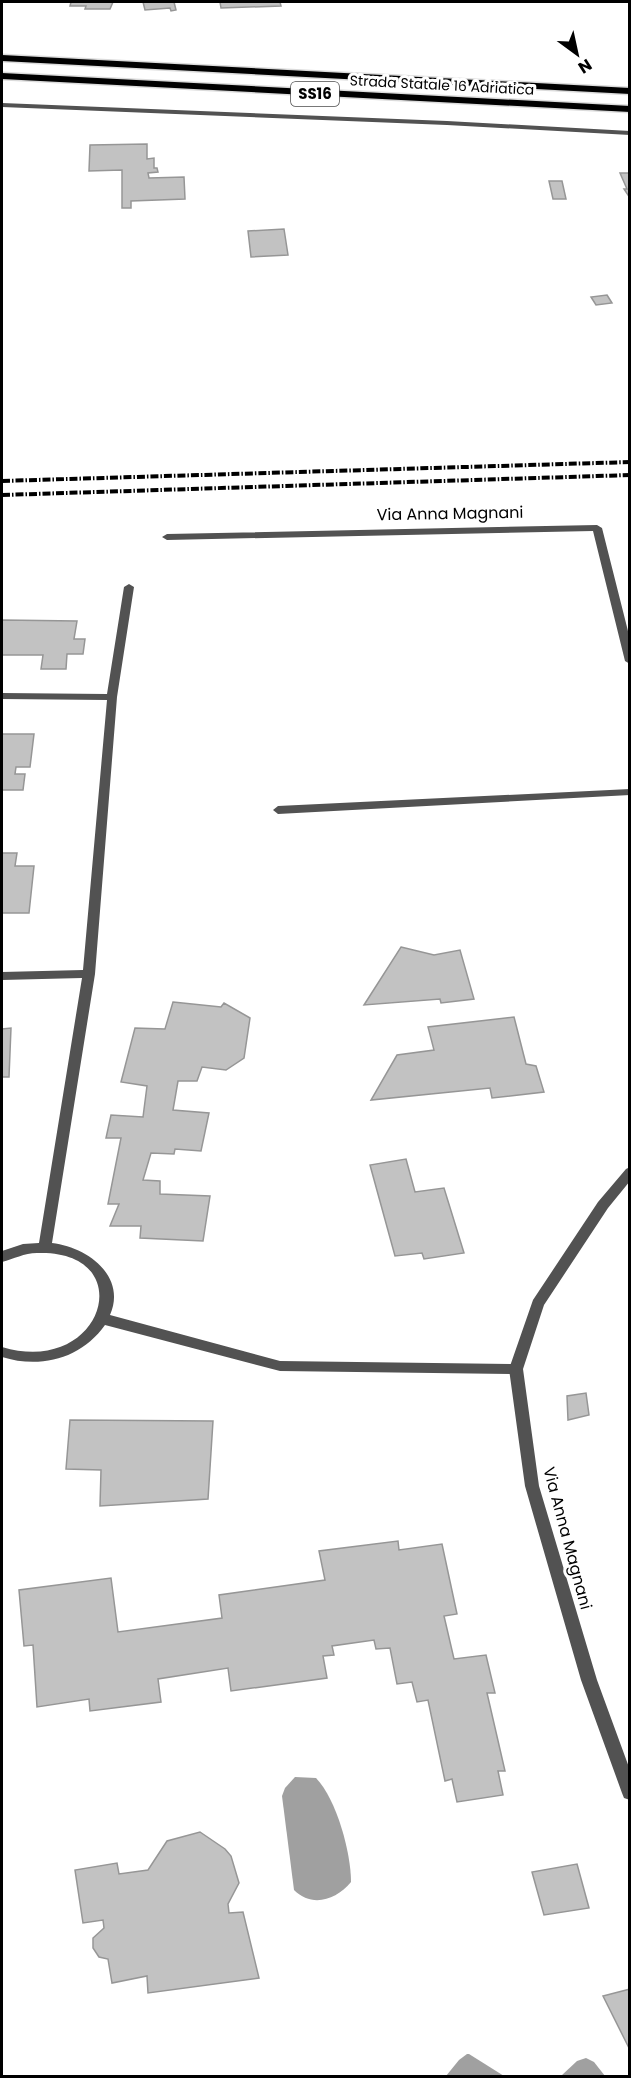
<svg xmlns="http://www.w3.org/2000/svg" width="631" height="2078" font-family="Poppins,sans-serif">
<rect width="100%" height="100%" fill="#fff"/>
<g fill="#a0a0a0">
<path d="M 295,1777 L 316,1778 C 337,1800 351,1853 351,1882 C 336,1900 312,1908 294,1890 L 282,1796 L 285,1788 Z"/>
<path d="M 467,2054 L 469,2054 L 504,2076 L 446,2076 L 459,2060 Z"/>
<path d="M 586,2058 L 594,2062 L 605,2076 L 561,2076 L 577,2061 Z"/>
</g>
<g fill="#c2c2c2" stroke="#969696" stroke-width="1.5">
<path d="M 71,2 L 113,2 L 110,9 L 85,9 L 86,6 L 70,6 Z"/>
<path d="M 143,2 L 174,2 L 176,10 L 171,11 L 170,8 L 145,10 Z"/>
<path d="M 220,2 L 280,2 L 281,6 L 221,8 Z"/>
<path d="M 147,144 L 147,159 L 154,158 L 154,168 L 157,168 L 158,172 L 148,173 L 149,178 L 184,177 L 185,199 L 131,201 L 131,208 L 122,208 L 122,170 L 89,171 L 90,145 Z"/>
<path d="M 620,173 L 630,173 L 630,198 L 624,189 L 627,189 Z"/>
<path d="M 549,181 L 562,181 L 566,199 L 553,199 Z"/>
<path d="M 284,229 L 288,255 L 251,257 L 248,231 Z"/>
<path d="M 607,295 L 612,303 L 596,305 L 591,297 Z"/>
<path d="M 2,620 L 77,621 L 74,639 L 85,639 L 83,654 L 67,654 L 66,669 L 41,669 L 43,655 L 2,655 Z"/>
<path d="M 2,734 L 34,734 L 30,767 L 16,767 L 15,774 L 25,774 L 23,790 L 2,790 Z"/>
<path d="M 2,853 L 17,853 L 15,866 L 34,866 L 29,913 L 2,913 Z"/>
<path d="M 401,947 L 434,955 L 460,950 L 474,999 L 441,1003 L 440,999 L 364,1005 Z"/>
<path d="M 173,1002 L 221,1007 L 224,1003 L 250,1018 L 244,1058 L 226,1070 L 202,1067 L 197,1081 L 178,1081 L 173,1110 L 209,1113 L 201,1151 L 175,1149 L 174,1154 L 151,1153 L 143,1180 L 160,1181 L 160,1194 L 210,1196 L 203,1241 L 140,1238 L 141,1226 L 110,1226 L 119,1204 L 108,1204 L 121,1138 L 106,1138 L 111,1115 L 143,1117 L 147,1086 L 121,1082 L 135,1028 L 165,1029 Z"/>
<path d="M 514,1017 L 526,1064 L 536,1066 L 544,1092 L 492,1098 L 490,1088 L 371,1100 L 397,1055 L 434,1050 L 428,1027 Z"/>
<path d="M 11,1028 L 9,1077 L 2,1077 L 2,1029 Z"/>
<path d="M 406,1159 L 415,1192 L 444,1188 L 464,1253 L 424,1259 L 422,1253 L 395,1256 L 370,1165 Z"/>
<path d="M 586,1393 L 589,1415 L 568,1420 L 567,1396 Z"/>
<path d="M 70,1420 L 213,1421 L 208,1499 L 100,1506 L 101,1470 L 66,1469 Z"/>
<path d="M 398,1541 L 399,1550 L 442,1544 L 457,1614 L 444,1616 L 454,1659 L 486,1655 L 495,1693 L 487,1693 L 505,1771 L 498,1771 L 503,1795 L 457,1802 L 452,1779 L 445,1781 L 428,1700 L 417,1702 L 412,1682 L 397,1684 L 390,1648 L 376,1649 L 374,1640 L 332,1646 L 334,1655 L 323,1656 L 327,1678 L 231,1691 L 228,1668 L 158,1679 L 161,1702 L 90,1711 L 89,1699 L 37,1707 L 33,1645 L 24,1646 L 19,1590 L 111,1578 L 118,1632 L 222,1618 L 219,1595 L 325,1580 L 319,1551 Z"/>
<path d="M 200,1832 L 225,1849 L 231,1856 L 239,1883 L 228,1904 L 229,1913 L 243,1912 L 259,1978 L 148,1993 L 147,1976 L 112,1983 L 108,1959 L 99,1957 L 93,1948 L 93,1938 L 104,1928 L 103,1920 L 83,1923 L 75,1870 L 117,1863 L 119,1874 L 148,1870 L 167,1841 Z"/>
<path d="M 577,1864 L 589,1908 L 544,1915 L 532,1872 Z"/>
<path d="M 630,1989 L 630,2050 L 603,1996 Z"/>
</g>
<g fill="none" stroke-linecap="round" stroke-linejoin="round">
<defs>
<g id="trunk">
<path d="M 2,55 L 630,88 L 630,94 L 2,61 Z"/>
<path d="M 2,73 L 630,106 L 630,112 L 2,79 Z"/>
</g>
</defs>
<use href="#trunk" stroke="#dbdbdb" stroke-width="3"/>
<path fill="#525252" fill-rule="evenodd" d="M 129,584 L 134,587 L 117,697 L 95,974 L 52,1243 C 87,1247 127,1276 110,1315 L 280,1361 L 516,1364 L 521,1365 L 523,1369 L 521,1373 L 516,1374 L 280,1371 L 105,1325 C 81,1359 40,1369 2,1357 L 2,1347 C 105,1378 141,1249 37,1253 C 24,1253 14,1259 2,1262 L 2,1251 L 23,1244 L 39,1243 L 82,978 L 2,980 L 2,972 L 83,970 L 107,700 L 2,699 L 2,693 L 107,694 L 124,587 Z"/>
<g fill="#525252" fill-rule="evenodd">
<path d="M 2,103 L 447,121 L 630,131 L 630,135 L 447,125 L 2,107 Z"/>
<path d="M 597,525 L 602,528 L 630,639 L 630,664 L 625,661 L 593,531 L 167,540 L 162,537 L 167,534 Z"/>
<path d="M 630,789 L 630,795 L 278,814 L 273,810 L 278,806 Z"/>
<path d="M 630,1167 L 630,1181 L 608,1208 L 544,1305 L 523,1369 L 539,1486 L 597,1680 L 630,1770 L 630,1800 L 624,1798 L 622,1793 L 581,1680 L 525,1486 L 509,1369 L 533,1300 L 598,1202 L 626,1169 Z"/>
</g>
<use href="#trunk" fill="#000" fill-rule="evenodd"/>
<g stroke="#000" stroke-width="4" stroke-dasharray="8 2 1.5 2" stroke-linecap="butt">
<path d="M 2,481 L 630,462"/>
<path d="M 2,495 L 630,475"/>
</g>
</g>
<g text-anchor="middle" stroke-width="6" stroke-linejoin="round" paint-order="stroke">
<g font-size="14" fill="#000" stroke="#fff">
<text transform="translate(442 85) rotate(3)" y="5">Strada Statale 16 Adriatica</text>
</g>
<rect fill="#fff" stroke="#4c4c4c" stroke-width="1.5" x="291" y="82" width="48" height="24" rx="4.5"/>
<g font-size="15" font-weight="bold" fill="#000">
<text x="315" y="99">SS16</text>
</g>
<g font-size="16" fill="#000" stroke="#fff">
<text transform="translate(450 513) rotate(-1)" y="6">Via Anna Magnani</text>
<text transform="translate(568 1538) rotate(75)" y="6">Via Anna Magnani</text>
</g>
</g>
<rect width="631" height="2078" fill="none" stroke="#000000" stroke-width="6"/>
<g transform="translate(577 54) rotate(147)" stroke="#ffffff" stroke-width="4.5" paint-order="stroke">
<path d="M0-4.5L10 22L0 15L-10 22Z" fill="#000000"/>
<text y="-9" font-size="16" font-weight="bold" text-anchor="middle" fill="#000000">N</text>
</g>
</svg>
